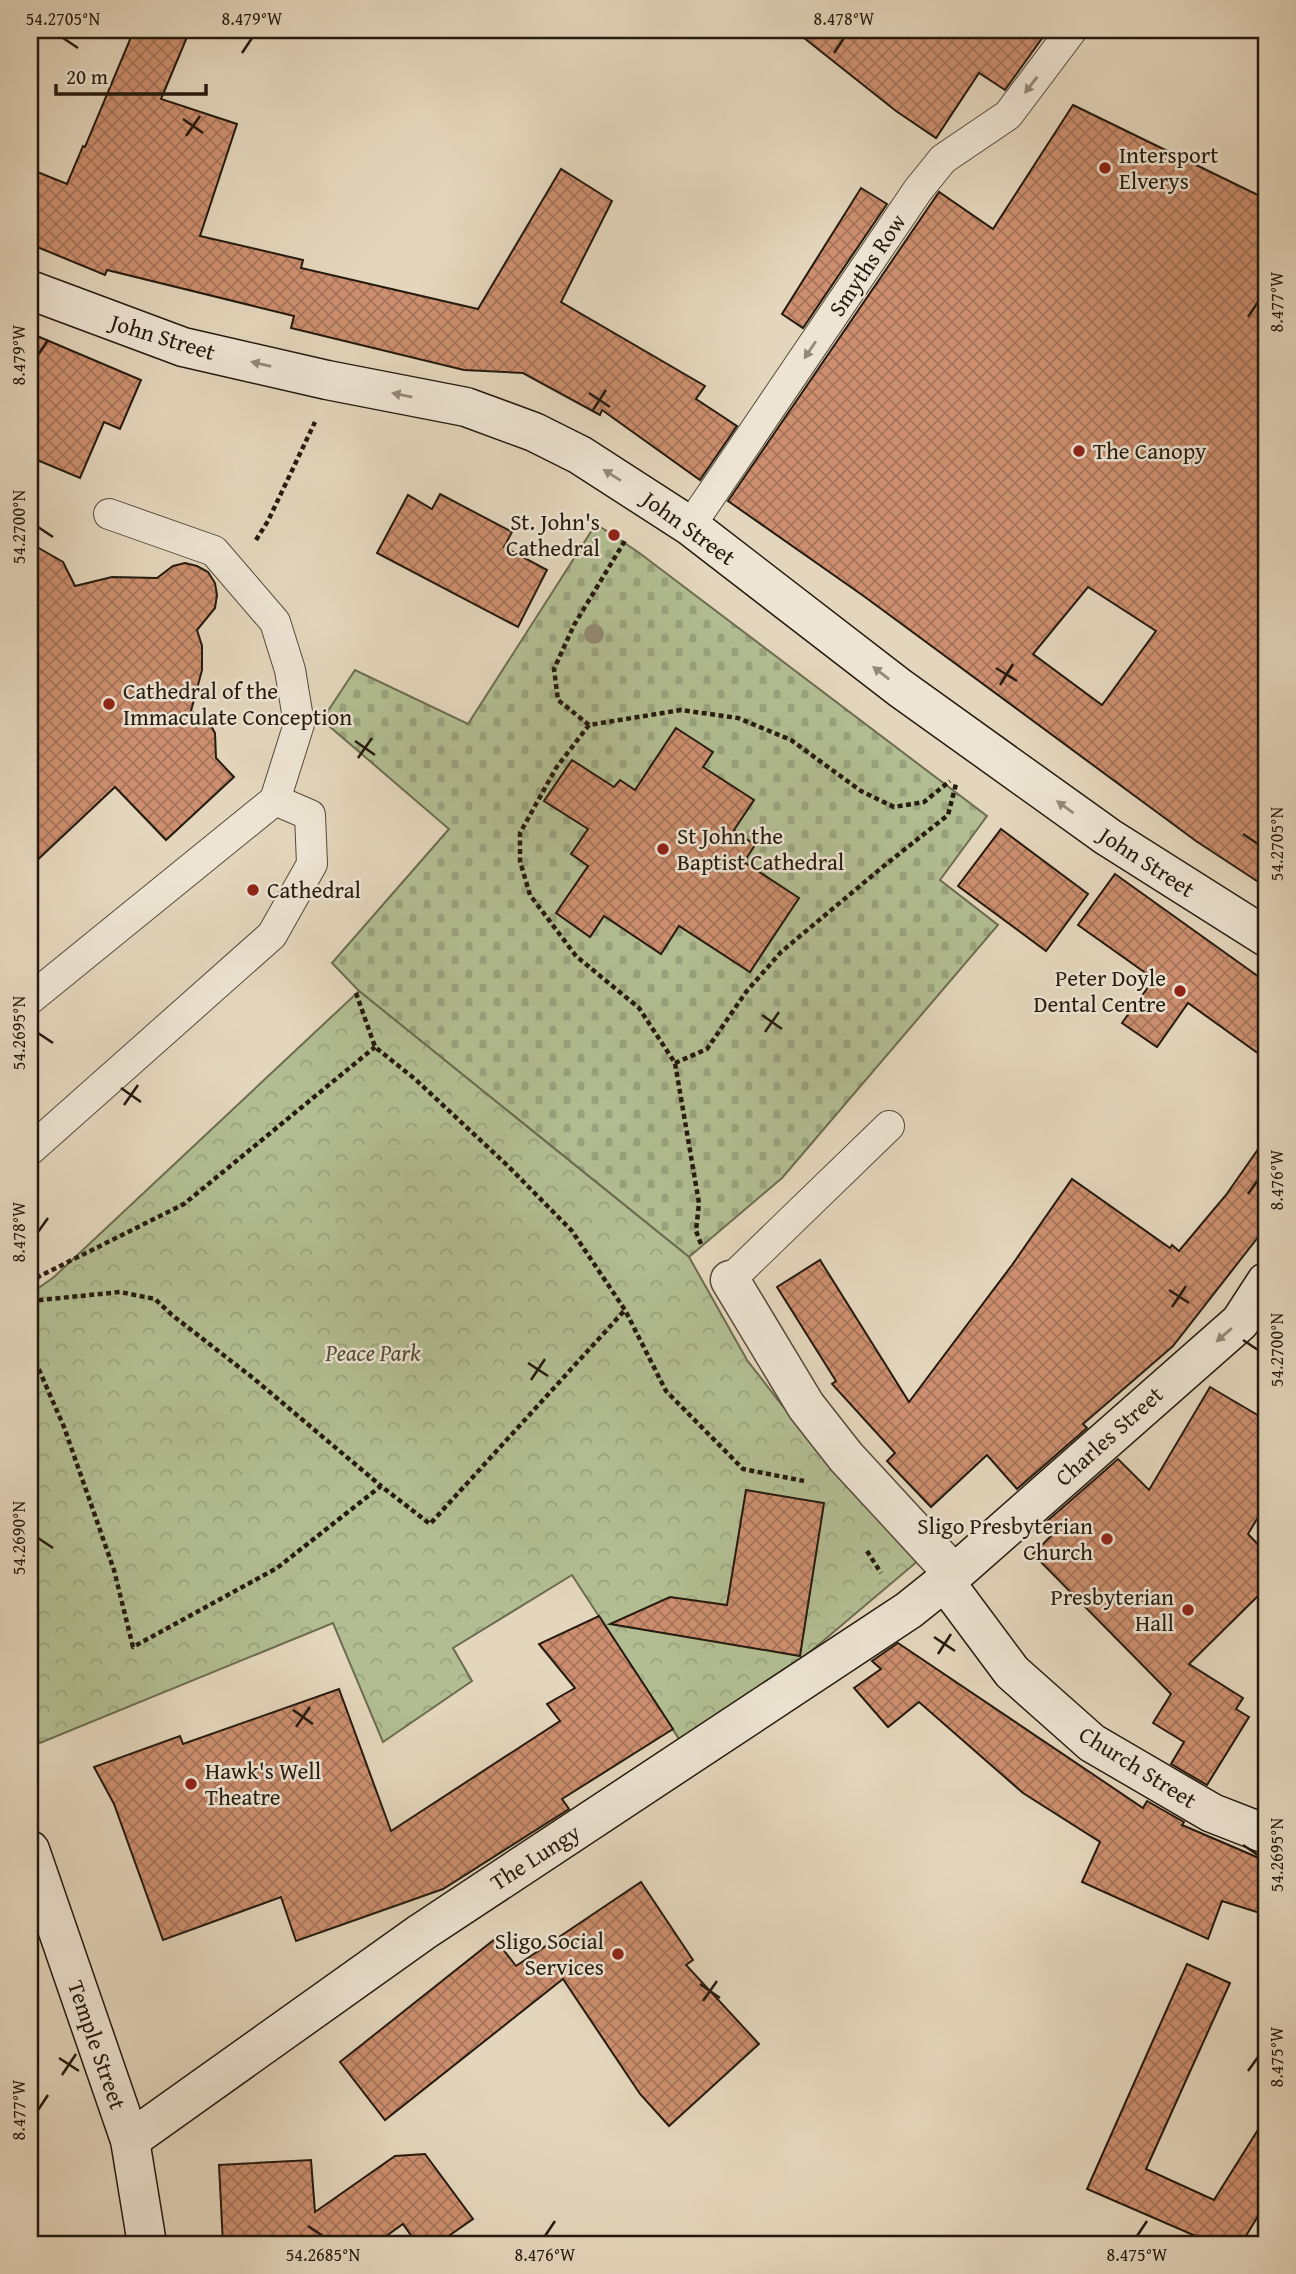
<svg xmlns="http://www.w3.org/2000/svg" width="1296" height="2274" font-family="'Gentium Book Plus',serif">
<defs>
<pattern id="cemetery-stones" width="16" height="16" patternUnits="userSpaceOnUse" patternTransform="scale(1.75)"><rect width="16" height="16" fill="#b2be92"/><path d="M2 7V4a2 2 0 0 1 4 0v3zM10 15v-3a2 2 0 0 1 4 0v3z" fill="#99a37d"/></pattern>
<pattern id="park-crowns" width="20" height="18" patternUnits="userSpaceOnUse" patternTransform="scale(1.75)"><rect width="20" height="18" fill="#b2be92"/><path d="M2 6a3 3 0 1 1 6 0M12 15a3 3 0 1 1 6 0" fill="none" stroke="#99a37d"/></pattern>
<pattern id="building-cross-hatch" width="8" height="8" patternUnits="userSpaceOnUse" patternTransform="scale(1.75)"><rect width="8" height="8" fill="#cd8f6f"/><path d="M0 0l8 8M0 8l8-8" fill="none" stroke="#a6745a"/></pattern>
</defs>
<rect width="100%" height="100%" fill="#e4d6bc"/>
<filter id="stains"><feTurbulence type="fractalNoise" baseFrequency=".00286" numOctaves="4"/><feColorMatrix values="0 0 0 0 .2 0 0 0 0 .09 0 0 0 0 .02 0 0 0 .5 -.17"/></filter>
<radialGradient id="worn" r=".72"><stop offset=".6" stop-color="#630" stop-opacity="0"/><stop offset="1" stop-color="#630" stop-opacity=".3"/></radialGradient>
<path fill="url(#cemetery-stones)" stroke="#6c6c50" stroke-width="2" d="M 596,524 L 638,552 L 987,816 L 940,880 L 998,925 L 782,1178 L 689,1257 L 359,991 L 332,963 L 449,829 L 322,720 L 355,670 L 468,724 Z"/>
<path fill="url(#park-crowns)" stroke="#6c6c50" stroke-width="2" d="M 359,991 L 689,1257 L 747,1360 L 810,1441 L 919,1560 L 791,1668 L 681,1742 L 572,1575 L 453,1648 L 472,1681 L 383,1742 L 333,1623 L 30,1747 L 30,1294 L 54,1277 Z"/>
<g fill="url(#building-cross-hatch)" stroke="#251a0e" stroke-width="2" fill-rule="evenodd">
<path d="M 134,30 L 190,30 L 161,99 L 237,124 L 200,236 L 303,260 L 301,268 L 478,309 L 561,169 L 612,201 L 561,302 L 705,386 L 696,399 L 737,426 L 700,480 L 602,410 L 600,415 L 523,373 L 464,370 L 291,328 L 294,316 L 107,270 L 105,275 L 30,244 L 30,169 L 67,184 L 83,146 L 85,147 Z"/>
<path d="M 794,30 L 1048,30 L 1005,90 L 979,73 L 936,138 L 896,111 Z"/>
<path d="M 1073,105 L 1266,199 L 1266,887 L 1196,841 L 865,597 L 728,501 L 939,192 L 993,229 ZM 1088,587 L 1156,631 L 1102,705 L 1033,654 Z"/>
<path d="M 861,188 L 887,204 L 803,328 L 782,314 Z"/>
<path d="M 30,333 L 141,380 L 120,429 L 104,422 L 80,478 L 30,457 Z"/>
<path d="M 440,494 L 512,532 L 504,547 L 547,570 L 518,627 L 377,553 L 408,495 L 432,509 Z"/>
<path d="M 30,543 L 63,562 L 75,586 L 112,577 L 157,578 L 173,566 L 185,563 L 197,566 L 208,572 L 215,583 L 217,595 L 215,608 L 197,630 L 202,646 L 202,670 L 191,711 L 210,724 L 215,733 L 216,758 L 234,777 L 166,840 L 115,787 L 30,867 Z"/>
<path d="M 676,728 L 713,752 L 703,767 L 754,800 L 734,830 L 755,845 L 744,862 L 799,898 L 750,972 L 679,926 L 661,954 L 604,916 L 590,937 L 556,913 L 588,866 L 571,854 L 588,829 L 544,801 L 572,760 L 614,787 L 620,780 L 635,790 Z"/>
<path d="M 1001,829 L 1088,894 L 1046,951 L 958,886 Z"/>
<path d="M 1115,874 L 1266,982 L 1266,1059 L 1188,1003 L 1157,1047 L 1122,1023 L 1154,979 L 1078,925 Z"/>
<path d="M 1266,1138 L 1266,1227 L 1173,1346 L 1083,1424 L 1087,1428 L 1017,1489 L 987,1455 L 931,1507 L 887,1461 L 895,1453 L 832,1384 L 836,1381 L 777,1287 L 820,1260 L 909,1402 L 1012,1265 L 1072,1179 L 1170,1248 L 1172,1245 L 1179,1251 L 1226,1195 Z"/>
<path d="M 1210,1387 L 1266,1420 L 1266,1504 L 1248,1534 L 1266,1553 L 1266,1588 L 1189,1664 L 1243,1698 L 1236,1709 L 1249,1717 L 1207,1785 L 1171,1764 L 1184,1742 L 1153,1723 L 1171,1694 L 1033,1554 L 1055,1532 L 1046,1522 L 1118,1459 L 1149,1490 Z"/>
<path d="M 746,1490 L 824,1503 L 800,1656 L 610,1624 L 670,1597 L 727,1605 Z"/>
<path d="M 599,1616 L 673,1729 L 562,1799 L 569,1809 L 443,1889 L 296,1941 L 281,1897 L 163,1940 L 114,1804 L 94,1767 L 180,1736 L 183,1744 L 339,1689 L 391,1831 L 560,1721 L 547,1704 L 575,1688 L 539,1644 Z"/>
<path d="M 898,1643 L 1143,1808 L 1147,1801 L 1184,1822 L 1182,1825 L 1266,1861 L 1266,1915 L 1222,1901 L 1208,1939 L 1082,1882 L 1100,1842 L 1023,1793 L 919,1702 L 888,1727 L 854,1688 L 881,1669 L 872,1661 Z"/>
<path d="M 641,1882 L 693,1960 L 686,1965 L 759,2044 L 669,2126 L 640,2094 L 563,1979 L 385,2120 L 340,2062 L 495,1939 L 516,1966 Z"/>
<path d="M 1187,1964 L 1230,1983 L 1146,2169 L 1214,2200 L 1266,2117 L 1266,2203 L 1241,2244 L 1214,2244 L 1087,2189 Z"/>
<path d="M 425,2154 L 473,2219 L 437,2244 L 417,2244 L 403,2224 L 375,2244 L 223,2244 L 219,2165 L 311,2160 L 315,2212 L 395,2156 Z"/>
</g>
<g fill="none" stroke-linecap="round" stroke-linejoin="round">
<defs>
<g id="lane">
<path d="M 109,514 L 214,551 L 275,622 L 290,670 L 299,724 L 275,800"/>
<path d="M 690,526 L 918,190 L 943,159 L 1008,115 L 1072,30"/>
<path d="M 30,999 L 275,800 L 310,815 L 312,864 L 272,935 L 30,1150"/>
<path d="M 730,1280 L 889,1126"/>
</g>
<path id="street" d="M 730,1280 L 806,1406 L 846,1457 L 954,1574"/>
<g id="secondary">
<path d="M 30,290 L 183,347 L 327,380 L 466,407 L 534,432 L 580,455 L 690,526 L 900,688 L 1108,837 L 1266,937"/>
<path d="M 945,1582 L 1012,1672 L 1092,1743 L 1212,1813 L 1266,1834"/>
<path d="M 30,1850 L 130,2140 L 147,2244"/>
<path d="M 130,2140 L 422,1932 L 909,1610 L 954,1574 L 1240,1322 L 1266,1282"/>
</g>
</defs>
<use href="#lane" stroke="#55493a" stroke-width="32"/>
<use href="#street" stroke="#55493a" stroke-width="41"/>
<use href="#secondary" stroke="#251a0e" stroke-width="41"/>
<g stroke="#251a0e" stroke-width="4.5" stroke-dasharray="5 3.5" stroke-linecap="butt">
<path d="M 1222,30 L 1266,33"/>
<path d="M 256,540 L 268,521 L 315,422"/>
<path d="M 589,725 L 558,700 L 554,669 L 574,625 L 626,539"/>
<path d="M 356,993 L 375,1047 L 415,1079 L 508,1166 L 572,1231 L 625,1310 L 666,1391 L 743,1469 L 804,1481"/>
<path d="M 675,1063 L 707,1049 L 746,992 L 781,952 L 885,865 L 948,815 L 956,784"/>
<path d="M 701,1244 L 696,1231 L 699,1203 L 675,1063 L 639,1008 L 576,956 L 530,895 L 520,861 L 520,833 L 556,768 L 589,725 L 681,710 L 738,718 L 791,740 L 861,791 L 894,807 L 924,802 L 950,781"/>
<path d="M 30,1294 L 38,1277 L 184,1204 L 375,1047"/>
<path d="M 30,1301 L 120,1292 L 155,1299 L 172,1315 L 253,1378 L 381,1486"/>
<path d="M 30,1328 L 33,1356 L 64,1427 L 114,1570 L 133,1647 L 277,1568 L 381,1486 L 430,1524 L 625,1310"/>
<path d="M 867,1551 L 881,1573"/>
</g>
<use href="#lane" stroke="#ede4d3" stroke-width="30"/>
<use href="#street" stroke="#ede4d3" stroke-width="38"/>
<use href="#secondary" stroke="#ede4d3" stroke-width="38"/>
</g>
<circle fill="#928a72" cx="594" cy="634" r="10"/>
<defs><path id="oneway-solid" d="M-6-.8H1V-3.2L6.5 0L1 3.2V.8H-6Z" transform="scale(1.75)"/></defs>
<g fill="#93897a">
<use href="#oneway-solid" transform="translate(1031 85) rotate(127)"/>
<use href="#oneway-solid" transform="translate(810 350) rotate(124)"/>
<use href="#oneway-solid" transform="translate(261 364) rotate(-167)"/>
<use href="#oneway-solid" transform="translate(402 395) rotate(-169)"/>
<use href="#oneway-solid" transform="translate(612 475) rotate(-148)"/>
<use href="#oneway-solid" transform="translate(881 673) rotate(-142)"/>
<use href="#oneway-solid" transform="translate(1065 807) rotate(-144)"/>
<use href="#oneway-solid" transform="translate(1224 1335) rotate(139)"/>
</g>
<path fill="none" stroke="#251a0e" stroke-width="2.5" d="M 63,38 L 78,48M 242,53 L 252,38M 834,53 L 844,38M 183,119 L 203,133M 186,136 L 200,116M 1248,317 L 1258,302M 38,355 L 48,340M 589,393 L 610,407M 593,410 L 606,390M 38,527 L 53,537M 996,668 L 1017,681M 1000,685 L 1013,664M 355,741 L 375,755M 358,758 L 372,738M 1243,834 L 1258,844M 762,1015 L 782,1029M 765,1032 L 779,1012M 38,1033 L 53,1043M 121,1088 L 141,1102M 124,1105 L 138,1085M 1248,1194 L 1258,1180M 38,1232 L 48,1218M 1169,1290 L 1189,1303M 1172,1307 L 1186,1286M 1243,1340 L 1258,1350M 528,1363 L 548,1376M 531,1380 L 545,1359M 38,1538 L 53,1548M 934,1637 L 955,1651M 938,1654 L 951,1634M 293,1710 L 313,1724M 296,1727 L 310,1707M 1243,1845 L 1258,1855M 700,1984 L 720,1998M 703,2001 L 717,1981M 59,2058 L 79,2071M 1248,2071 L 1258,2057M 62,2075 L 76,2054M 38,2110 L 48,2095M 308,2226 L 323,2236M 545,2236 L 555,2221M 1137,2236 L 1147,2221"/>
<g fill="#8f2418" stroke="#ede4d3" stroke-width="2.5">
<circle cx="1105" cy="168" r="7"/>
<circle cx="1079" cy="451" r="7"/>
<circle cx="614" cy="535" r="7"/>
<circle cx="109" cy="704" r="7"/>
<circle cx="663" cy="849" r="7"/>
<circle cx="253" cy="890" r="7"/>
<circle cx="1180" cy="991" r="7"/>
<circle cx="1107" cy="1539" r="7"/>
<circle cx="1188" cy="1610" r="7"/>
<circle cx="191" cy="1784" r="7"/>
<circle cx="618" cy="1954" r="7"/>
</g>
<g text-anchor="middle" stroke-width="5" stroke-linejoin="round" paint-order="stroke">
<g font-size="23" fill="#251a0e" stroke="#ede4d3" text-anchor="start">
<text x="1119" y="163">Intersport<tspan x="1119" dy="26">Elverys</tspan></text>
<text x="1093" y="459">The Canopy</text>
<text x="600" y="530" text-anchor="end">St. John's<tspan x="600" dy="26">Cathedral</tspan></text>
<text x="123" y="699">Cathedral of the<tspan x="123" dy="26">Immaculate Conception</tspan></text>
<text x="677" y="844">St John the<tspan x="677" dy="26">Baptist Cathedral</tspan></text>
<text x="267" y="898">Cathedral</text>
<text x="1166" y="986" text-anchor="end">Peter Doyle<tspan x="1166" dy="26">Dental Centre</tspan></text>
<text x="1093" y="1534" text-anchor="end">Sligo Presbyterian<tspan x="1093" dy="26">Church</tspan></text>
<text x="1174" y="1605" text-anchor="end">Presbyterian<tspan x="1174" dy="26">Hall</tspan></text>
<text x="205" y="1779">Hawk's Well<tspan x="205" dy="26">Theatre</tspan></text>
<text x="604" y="1949" text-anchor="end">Sligo Social<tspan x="604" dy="26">Services</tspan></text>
</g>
<g font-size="23" fill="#251a0e" stroke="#ede4d3">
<text transform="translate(867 265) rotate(-56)" y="8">Smyths Row</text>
<text transform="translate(163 337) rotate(17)" y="8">John Street</text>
<text transform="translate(689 528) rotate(36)" y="8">John Street</text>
<text transform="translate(1147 862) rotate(33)" y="8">John Street</text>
<text transform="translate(1109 1436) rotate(-42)" y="8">Charles Street</text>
<text transform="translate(1138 1767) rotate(32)" y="8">Church Street</text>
<text transform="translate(535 1857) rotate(-33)" y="8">The Lungy</text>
<text transform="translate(97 2045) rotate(71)" y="8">Temple Street</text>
</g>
<g font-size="23" font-style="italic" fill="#4f4b36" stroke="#ede4d3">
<text x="373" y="1361">Peace Park</text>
</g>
</g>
<rect width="1296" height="2274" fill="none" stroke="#e4d6bc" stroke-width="77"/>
<path d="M56 84v10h150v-10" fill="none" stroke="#251a0e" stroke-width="3.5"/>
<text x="66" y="84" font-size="21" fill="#251a0e" stroke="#ede4d3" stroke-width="5" paint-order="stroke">20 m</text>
<rect x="38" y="38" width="1220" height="2198" fill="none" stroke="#251a0e" stroke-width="2.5"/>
<g font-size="18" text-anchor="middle" fill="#251a0e">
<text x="63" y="25">54.2705°N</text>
<text x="252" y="25">8.479°W</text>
<text x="844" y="25">8.478°W</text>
<text transform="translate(1277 302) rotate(-90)" y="6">8.477°W</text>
<text transform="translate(19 355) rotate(-90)" y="6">8.479°W</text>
<text transform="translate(19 527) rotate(-90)" y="6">54.2700°N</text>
<text transform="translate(1277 844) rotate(-90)" y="6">54.2705°N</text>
<text transform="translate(19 1033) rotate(-90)" y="6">54.2695°N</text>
<text transform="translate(1277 1180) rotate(-90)" y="6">8.476°W</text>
<text transform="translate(19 1232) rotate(-90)" y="6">8.478°W</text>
<text transform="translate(1277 1350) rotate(-90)" y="6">54.2700°N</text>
<text transform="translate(19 1538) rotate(-90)" y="6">54.2690°N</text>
<text transform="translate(1277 1855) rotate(-90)" y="6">54.2695°N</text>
<text transform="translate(1277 2057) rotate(-90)" y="6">8.475°W</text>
<text transform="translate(19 2110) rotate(-90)" y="6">8.477°W</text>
<text x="323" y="2261">54.2685°N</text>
<text x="545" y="2261">8.476°W</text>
<text x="1137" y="2261">8.475°W</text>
</g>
<rect width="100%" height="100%" filter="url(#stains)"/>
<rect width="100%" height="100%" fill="url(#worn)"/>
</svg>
